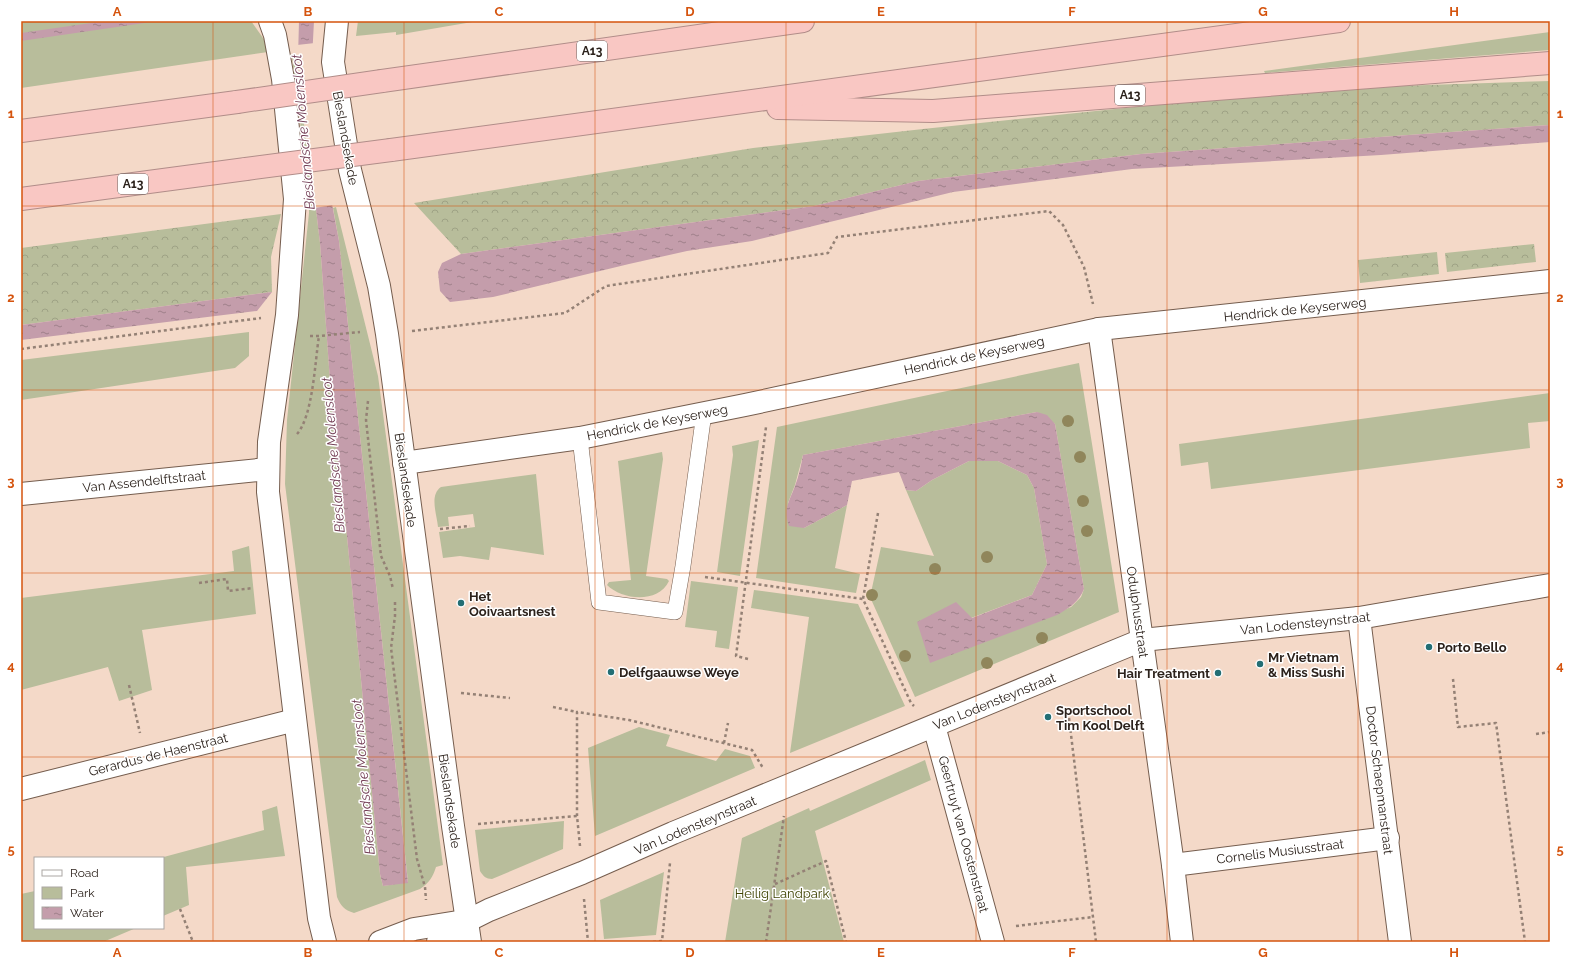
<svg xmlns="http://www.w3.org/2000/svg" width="1571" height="963" font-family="Raleway,sans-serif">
<defs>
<pattern id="forest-crowns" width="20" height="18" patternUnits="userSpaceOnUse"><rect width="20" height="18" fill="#b8bd9b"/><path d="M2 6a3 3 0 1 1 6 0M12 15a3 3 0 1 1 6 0" fill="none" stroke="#9ea285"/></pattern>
<pattern id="water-ripples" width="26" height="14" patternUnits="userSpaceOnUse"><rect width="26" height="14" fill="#c49dab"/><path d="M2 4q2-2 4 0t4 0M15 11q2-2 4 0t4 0" fill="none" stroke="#9f808a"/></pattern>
</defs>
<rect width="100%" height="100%" fill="#f4d9c8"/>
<g fill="#b8bd9b">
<path d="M 21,21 L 251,21 L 268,45 L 268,52 L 21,88 Z"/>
<path d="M 358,21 L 478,21 L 396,35 L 396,32 L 356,36 Z"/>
<path d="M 1550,32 L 1550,50 L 1265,73 L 1264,71 Z"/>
<path d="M 292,57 L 298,58 L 320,243 L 333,422 L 346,526 L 380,874 L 383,886 L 408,882 L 339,241 L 333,208 L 336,207 L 378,376 L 443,865 L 436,867 C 433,877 429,883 420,889 L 354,913 C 344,910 341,906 337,897 L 285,484 L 287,420 L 309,213 L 309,194 Z"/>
<path d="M 249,332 L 249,356 L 235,368 L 21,400 L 21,360 Z"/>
<path d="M 1079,363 L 1119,612 L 915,697 L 870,597 L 881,547 L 934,556 L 906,490 L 916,491 L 932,480 L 969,461 L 998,461 L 1027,475 L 1034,488 L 1047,564 L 1032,595 L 971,618 L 930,662 L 1071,607 L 1081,597 L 1084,589 L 1055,424 L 1037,412 L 803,455 L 795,485 L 788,503 L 804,528 L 847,505 L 835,568 L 860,574 L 856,593 L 756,578 L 777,427 Z"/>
<path d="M 1550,393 L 1550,421 L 1528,423 L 1530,448 L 1211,489 L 1208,462 L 1181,466 L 1179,444 Z"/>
<path d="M 759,440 L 740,576 L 717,572 L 733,455 L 732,446 Z"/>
<path d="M 662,452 L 663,459 L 646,576 L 667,579 L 669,581 C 658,604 622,600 607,585 L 609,582 L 631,580 L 618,461 Z"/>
<path d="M 536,474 L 544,555 L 491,547 L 489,560 L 460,556 L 443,558 L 439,532 L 475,527 L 473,514 L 448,517 L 449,526 L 438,527 C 437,515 429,495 441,487 Z"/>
<path d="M 249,546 L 256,614 L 142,630 L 152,690 L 119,701 L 108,667 L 21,690 L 21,598 L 234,571 L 232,551 Z"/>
<path d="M 691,581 L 738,587 L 729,649 L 715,647 L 717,631 L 685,627 Z"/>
<path d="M 754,590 L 858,604 L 905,706 L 790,753 L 809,617 L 751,608 Z"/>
<path d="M 639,727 L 670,735 L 666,746 L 716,761 L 725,749 L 750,756 L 755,768 L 595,836 L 588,748 Z"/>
<path d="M 925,760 L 931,780 L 815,831 L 844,942 L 725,942 L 742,838 L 809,808 L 810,811 Z"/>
<path d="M 277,806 L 285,856 L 186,867 L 189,905 L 163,916 L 163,858 L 160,858 L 264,830 L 262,811 Z"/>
<path d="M 564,821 L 563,849 L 492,879 C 486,879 483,876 480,871 L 475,830 Z"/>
<path d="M 664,872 L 656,935 L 604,939 L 600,900 Z"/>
<path d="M 35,891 L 35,928 L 136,928 L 103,942 L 21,942 L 21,894 Z"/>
</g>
<g fill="url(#forest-crowns)">
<path d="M 1550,81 L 1550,125 L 1141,154 L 918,181 L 814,206 L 461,254 L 414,203 L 753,148 L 923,129 L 1307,89 Z"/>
<path d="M 281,214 L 271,257 L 272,292 L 21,325 L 21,248 Z"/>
<path d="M 1534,244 L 1536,262 L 1447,272 L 1445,253 Z"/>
<path d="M 1437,252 L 1439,274 L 1360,283 L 1358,260 Z"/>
</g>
<g fill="url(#water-ripples)">
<path d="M 105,21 L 158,21 L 21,41 L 21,33 Z"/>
<path d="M 299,21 L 314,21 L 312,59 L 329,188 L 339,241 L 408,883 L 383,886 L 380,874 L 346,526 L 333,422 L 320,243 L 298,58 Z"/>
<path d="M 1550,125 L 1550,142 L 1381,155 L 1132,169 L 953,192 L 752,241 L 687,251 L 629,264 L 493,297 L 450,302 L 440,291 L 438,272 L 442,263 L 461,254 L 814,206 L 918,181 L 1141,154 Z"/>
<path d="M 272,292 L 257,311 L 21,340 L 21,325 Z"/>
<path d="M 1037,412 L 1047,415 L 1055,424 L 1084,589 C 1079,602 1069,608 1057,615 L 930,663 L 917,622 L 956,602 L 972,618 L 1032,595 L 1047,564 L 1034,488 L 1027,475 L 998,461 L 969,461 L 932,480 L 916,491 L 906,490 L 899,472 L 852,481 L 847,505 L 804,528 L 789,526 C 783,509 789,502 795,486 C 799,476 801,465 803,455 Z"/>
</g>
<path fill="#f4d9c8" d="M 315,43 L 314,59 L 331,188 L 334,205 L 314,208 L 296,58 L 297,45 Z"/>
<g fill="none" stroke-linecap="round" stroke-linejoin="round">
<defs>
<path id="lane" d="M 580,438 L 599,602 L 675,612 L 683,566 L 704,413"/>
<g id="street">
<path d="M 270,21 L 275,35 L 283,79 L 295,199 L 287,315 L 269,442 L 268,492 L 319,918 L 325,942"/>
<path d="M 337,21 L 333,62 L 350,170 L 379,286 L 387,334 L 453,826 L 470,942"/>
<path d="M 1099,329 L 1173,865 L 1182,942"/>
<path d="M 404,463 L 580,438 L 745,405 L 1099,329 L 1550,281"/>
<path d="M 21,494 L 268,469"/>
<path d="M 1359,618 L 1400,942"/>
<path d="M 934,726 L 993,942"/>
<path d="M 21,789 L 295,720"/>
<path d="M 1173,865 L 1388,838"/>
<path d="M 380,942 L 414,929 L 464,921"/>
<path d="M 438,942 L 467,921 L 489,910 L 582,873 L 673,833 L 1142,640 L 1359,618 L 1550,585"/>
</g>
<g id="highway">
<path d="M 382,81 L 803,21"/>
<path d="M 778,108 L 933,111 L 1550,63"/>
<path d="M 21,131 L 237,102"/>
<path d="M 391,150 L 1339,21"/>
<path d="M 21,199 L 246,169"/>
</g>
</defs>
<use href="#lane" stroke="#755d4e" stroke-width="16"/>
<use href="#street" stroke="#755d4e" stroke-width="24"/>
<use href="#highway" stroke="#b18d89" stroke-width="24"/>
<g stroke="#948175" stroke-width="2.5" stroke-dasharray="3 3" stroke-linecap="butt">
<path d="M 412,331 L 565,313 L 606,286 L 828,253 L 837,237 L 1049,211 L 1063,225 L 1084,267 L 1093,304"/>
<path d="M 310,336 L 319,336 L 360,332"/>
<path d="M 21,349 L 261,318"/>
<path d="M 368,401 L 366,420 L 381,556 L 390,576 L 393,589"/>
<path d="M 297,434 C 313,416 315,361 319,336"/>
<path d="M 878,513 L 863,599 L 911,703 L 914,706"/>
<path d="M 440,529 L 470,526"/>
<path d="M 705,577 L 863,599"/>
<path d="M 199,583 L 227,579 L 228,591 L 253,588"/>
<path d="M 395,602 L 395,616 L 391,648 L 417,859 L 425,887 L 426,900"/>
<path d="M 748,659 L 736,656 L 766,427"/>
<path d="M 1453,679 L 1458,727 L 1496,723 L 1525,942"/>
<path d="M 129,685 L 140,733"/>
<path d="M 461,693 L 510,698"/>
<path d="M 553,707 L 577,712"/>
<path d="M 1069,718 L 1096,942"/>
<path d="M 1536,734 L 1550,732"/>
<path d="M 724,743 L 728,723"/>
<path d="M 478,824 L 577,816"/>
<path d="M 580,846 L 577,816 L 577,712 L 629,720 L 752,750 L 763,768"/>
<path d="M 775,884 L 826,861 L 846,942"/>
<path d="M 584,899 L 588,942"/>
<path d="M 180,909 L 193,942"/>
<path d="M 1016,926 L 1093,917"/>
<path d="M 653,942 L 662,941 L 670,863"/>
<path d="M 766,942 L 784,816"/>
</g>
<use href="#lane" stroke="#fff" stroke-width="15"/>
<use href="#street" stroke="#fff" stroke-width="22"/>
<use href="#highway" stroke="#f9c7c3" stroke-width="22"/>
<defs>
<g id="highway-bridge">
<path d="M 237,102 L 382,81"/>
<path d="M 246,169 L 391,150"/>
</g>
</defs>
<use href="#highway-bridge" stroke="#b18d89" stroke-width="24" stroke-linecap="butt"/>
<use href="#highway-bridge" stroke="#f9c7c3" stroke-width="22"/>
</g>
<g fill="#90865b">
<circle cx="1068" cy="421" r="6"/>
<circle cx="1080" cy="457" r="6"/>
<circle cx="1083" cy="501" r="6"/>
<circle cx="1087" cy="531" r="6"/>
<circle cx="987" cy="557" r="6"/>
<circle cx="935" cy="569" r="6"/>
<circle cx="872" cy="595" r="6"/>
<circle cx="1042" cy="638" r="6"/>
<circle cx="905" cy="656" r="6"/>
<circle cx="987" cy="663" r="6"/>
</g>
<path fill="none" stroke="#d5540e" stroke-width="1" stroke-opacity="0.55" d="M 213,21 L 213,942M 404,21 L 404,942M 595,21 L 595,942M 786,21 L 786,942M 976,21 L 976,942M 1167,21 L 1167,942M 1358,21 L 1358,942M 21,206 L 1550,206M 21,390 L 1550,390M 21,573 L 1550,573M 21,757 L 1550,757"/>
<g fill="#236e74" stroke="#fff" stroke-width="1.5">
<circle cx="461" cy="603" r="4"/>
<circle cx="1429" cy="647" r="4"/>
<circle cx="1260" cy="664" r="4"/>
<circle cx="611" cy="672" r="4"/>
<circle cx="1218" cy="673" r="4"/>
<circle cx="1048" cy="717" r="4"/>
</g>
<g text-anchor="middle" stroke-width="3" stroke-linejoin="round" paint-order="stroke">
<g fill="#fff" stroke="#6b6460" stroke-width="1">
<rect x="577" y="41" width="30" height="20" rx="3"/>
<rect x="1115" y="85" width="30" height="20" rx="3"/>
<rect x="118" y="174" width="30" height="20" rx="3"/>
</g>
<g font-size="12" font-weight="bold" fill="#2c221c">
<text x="592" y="55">A13</text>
<text x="1130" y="99">A13</text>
<text x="133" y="188">A13</text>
</g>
<g font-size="13" fill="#2c221c" stroke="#fff">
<text transform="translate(346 138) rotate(80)" y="5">Bieslandsekade</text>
<text transform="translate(1295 309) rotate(-6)" y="5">Hendrick de Keyserweg</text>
<text transform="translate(974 355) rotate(-12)" y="5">Hendrick de Keyserweg</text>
<text transform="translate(657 422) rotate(-11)" y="5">Hendrick de Keyserweg</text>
<text transform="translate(406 480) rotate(82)" y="5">Bieslandsekade</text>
<text transform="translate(144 481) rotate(-6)" y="5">Van Assendelftstraat</text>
<text transform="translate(1138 612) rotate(82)" y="5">Odulphusstraat</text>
<text transform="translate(1305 623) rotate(-6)" y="5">Van Lodensteynstraat</text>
<text transform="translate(994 701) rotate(-22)" y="5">Van Lodensteynstraat</text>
<text transform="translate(158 754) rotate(-14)" y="5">Gerardus de Haenstraat</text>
<text transform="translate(1380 780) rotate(83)" y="5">Doctor Schaepmanstraat</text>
<text transform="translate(450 801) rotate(82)" y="5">Bieslandsekade</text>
<text transform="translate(695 825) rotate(-23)" y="5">Van Lodensteynstraat</text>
<text transform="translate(964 834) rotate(75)" y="5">Geertruyt van Oostenstraat</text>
<text transform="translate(1280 851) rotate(-7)" y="5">Cornelis Musiusstraat</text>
</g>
<g font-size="13" font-weight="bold" fill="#2c221c" stroke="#fff" text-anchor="start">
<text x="469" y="601">Het<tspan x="469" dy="15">Ooivaartsnest</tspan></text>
<text x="1437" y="652">Porto Bello</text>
<text x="1268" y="662">Mr Vietnam<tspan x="1268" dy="15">&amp; Miss Sushi</tspan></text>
<text x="619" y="677">Delfgaauwse Weye</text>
<text x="1210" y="678" text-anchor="end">Hair Treatment</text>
<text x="1056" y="715">Sportschool<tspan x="1056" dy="15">Tim Kool Delft</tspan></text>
</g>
<g font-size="13" fill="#3e4201" stroke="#fff">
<text x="782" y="898">Heilig Landpark</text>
</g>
<g font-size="14" font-style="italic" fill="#733e55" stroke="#fff">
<text transform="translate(303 132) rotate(-95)" y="5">Bieslandsche Molensloot</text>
<text transform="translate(333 455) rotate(-95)" y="5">Bieslandsche Molensloot</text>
<text transform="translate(363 777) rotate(-95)" y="5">Bieslandsche Molensloot</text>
</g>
</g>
<rect width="1571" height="963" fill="none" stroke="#ffffff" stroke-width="44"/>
<rect x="34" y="857" width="130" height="72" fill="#ffffff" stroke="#aba7a4"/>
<rect x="42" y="870" width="20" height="6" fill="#ffffff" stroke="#aba7a4"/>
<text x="70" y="877" font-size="12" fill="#2c221c">Road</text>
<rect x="42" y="887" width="20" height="12" fill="#b8bd9b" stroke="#aba7a4"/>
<text x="70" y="897" font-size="12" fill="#2c221c">Park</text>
<rect x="42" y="907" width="20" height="12" fill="url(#water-ripples)" stroke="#aba7a4"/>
<text x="70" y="917" font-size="12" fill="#2c221c">Water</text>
<rect x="22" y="22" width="1527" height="919" fill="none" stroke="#d5540e" stroke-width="1.5"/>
<g font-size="13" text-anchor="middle" font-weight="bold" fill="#d5540e">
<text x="117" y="16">A</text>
<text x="308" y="16">B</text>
<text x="499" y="16">C</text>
<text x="690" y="16">D</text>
<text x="881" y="16">E</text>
<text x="1072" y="16">F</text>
<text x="1263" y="16">G</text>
<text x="1454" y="16">H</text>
<text x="11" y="118">1</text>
<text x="1560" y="118">1</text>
<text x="11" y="302">2</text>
<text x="1560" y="302">2</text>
<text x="11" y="486">3</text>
<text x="1560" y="486">3</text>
<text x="11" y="670">4</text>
<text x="1560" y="670">4</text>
<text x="11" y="854">5</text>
<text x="1560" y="854">5</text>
<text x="117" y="957">A</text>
<text x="308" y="957">B</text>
<text x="499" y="957">C</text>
<text x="690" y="957">D</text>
<text x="881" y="957">E</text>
<text x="1072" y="957">F</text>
<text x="1263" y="957">G</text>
<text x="1454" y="957">H</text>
</g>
</svg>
